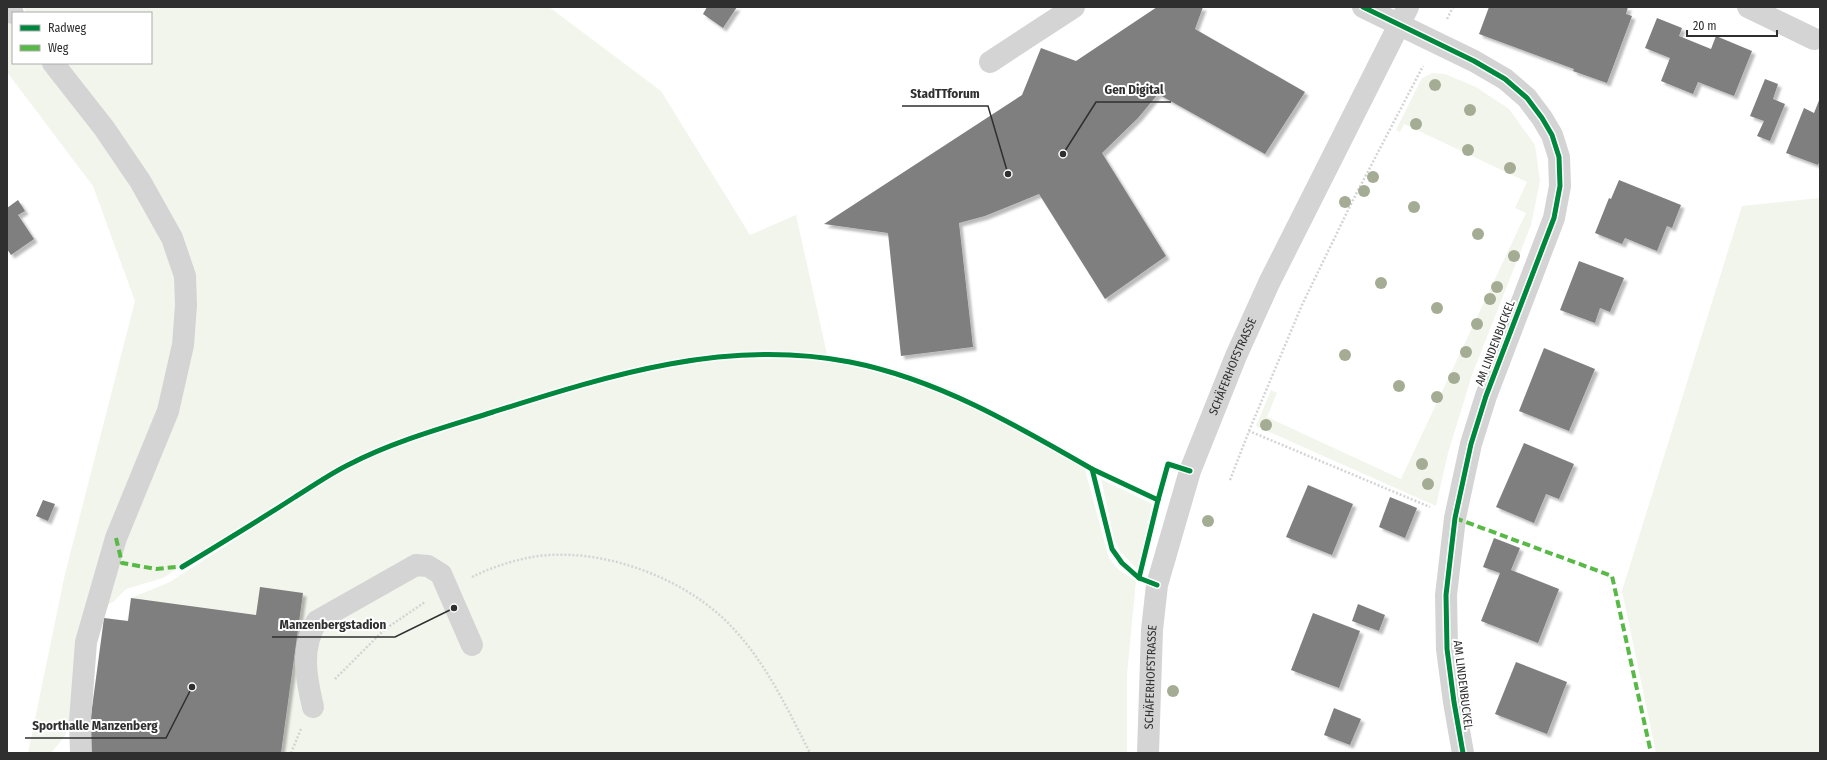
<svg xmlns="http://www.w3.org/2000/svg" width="1827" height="760" font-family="'Fira Sans Condensed',sans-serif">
<defs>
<filter id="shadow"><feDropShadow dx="3.5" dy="3.5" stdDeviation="1" flood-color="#0004"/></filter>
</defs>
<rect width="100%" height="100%" fill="#fff"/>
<g fill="#f2f5ec">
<path d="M 23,7 L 549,7 L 661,91 L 750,235 L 796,215 L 827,354 L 907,372 L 955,391 L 1082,459 L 1109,558 L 1119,570 L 1136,581 L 1127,675 L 1127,753 L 86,753 L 104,618 L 127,621 L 131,598 L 170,582 L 295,501 L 292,494 L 163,578 L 126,589 L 113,602 L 99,609 L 172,413 L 189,275 L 63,63 L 151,63 L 151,13 L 27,13 Z"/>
<path d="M 7,14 L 13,22 L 13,63 L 46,63 L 98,130 L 180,274 L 177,345 L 65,736 L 51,753 L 28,753 L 65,574 L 135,301 L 93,186 L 7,72 Z"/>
<path d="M 1433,73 L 1445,74 L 1476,87 L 1509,109 L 1535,145 L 1540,181 L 1531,225 L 1472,375 L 1448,453 L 1436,506 L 1256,426 L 1271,390 L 1277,393 L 1267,417 L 1401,479 L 1526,213 L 1515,208 L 1527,182 L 1404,124 L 1400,132 L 1396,130 L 1422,78 Z"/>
<path d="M 1820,198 L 1820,753 L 1656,753 L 1622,591 L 1742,206 Z"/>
<path d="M 1101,479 L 1152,504 L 1138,570 L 1119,550 L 1114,539 Z"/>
</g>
<g fill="#7f7f7f" filter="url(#shadow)">
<path d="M 707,7 L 737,7 L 723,28 L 703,14 Z"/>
<path d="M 1157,7 L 1203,7 L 1195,29 L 1305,92 L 1265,154 L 1158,94 L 1138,118 L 1102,153 L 1166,256 L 1105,299 L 1039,194 L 985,216 L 959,223 L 973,347 L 901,356 L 888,233 L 824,224 L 1022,95 L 1041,48 L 1076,61 Z"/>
<path d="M 1489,7 L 1628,7 L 1626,14 L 1632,16 L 1607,83 L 1573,71 L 1574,69 L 1479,34 Z"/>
<path d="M 1657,18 L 1682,28 L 1679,36 L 1711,49 L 1716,36 L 1752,51 L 1734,96 L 1698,82 L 1693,94 L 1661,81 L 1670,58 L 1645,48 Z"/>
<path d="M 1765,79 L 1778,84 L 1773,99 L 1785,104 L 1770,141 L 1757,136 L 1764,121 L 1750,116 Z"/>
<path d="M 1820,98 L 1820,160 L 1818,165 L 1786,153 L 1804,108 L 1814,113 Z"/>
<path d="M 1619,180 L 1681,205 L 1672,228 L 1667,226 L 1657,251 L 1625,238 L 1622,244 L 1595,233 L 1609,198 L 1611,199 Z"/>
<path d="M 18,200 L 25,211 L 18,215 L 34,239 L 11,255 L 7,249 L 7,208 Z"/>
<path d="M 1579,261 L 1624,278 L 1610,312 L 1600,308 L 1595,323 L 1560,310 Z"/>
<path d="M 1544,348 L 1595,369 L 1569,431 L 1519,411 Z"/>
<path d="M 1524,443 L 1574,464 L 1559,499 L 1546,494 L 1534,523 L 1496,507 Z"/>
<path d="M 1308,485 L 1353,504 L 1332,555 L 1286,537 Z"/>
<path d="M 1390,497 L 1417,508 L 1405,538 L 1379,527 Z"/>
<path d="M 43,500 L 55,504 L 48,521 L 36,516 Z"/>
<path d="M 1494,538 L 1520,548 L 1511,570 L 1559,589 L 1538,643 L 1481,621 L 1500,573 L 1483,567 Z"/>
<path d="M 260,587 L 303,593 L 281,753 L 86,753 L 104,618 L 128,621 L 131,598 L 256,615 Z"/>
<path d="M 1358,604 L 1385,615 L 1379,631 L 1352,621 Z"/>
<path d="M 1313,613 L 1360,631 L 1339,688 L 1291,670 Z"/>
<path d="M 1516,662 L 1567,682 L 1547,734 L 1495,714 Z"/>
<path d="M 1334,708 L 1361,719 L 1350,745 L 1324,735 Z"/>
</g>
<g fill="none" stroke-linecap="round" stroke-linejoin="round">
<g stroke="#d4d4d4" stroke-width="2.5" stroke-dasharray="2 2" stroke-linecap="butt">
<path d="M 1447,19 L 1453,7"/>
<path d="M 1249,431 L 1302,305 L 1352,202 L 1423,66"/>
<path d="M 1230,480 L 1249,431 L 1430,507"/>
<path d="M 472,577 C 490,568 511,561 532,557 C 597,546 678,575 725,620 C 764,658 786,706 810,753"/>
<path d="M 335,679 L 384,630 L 425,602"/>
<path d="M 291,753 L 301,729"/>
</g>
<g stroke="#d4d4d4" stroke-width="22">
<path d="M 8,7 L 13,13"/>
<path d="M 1363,7 L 1474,61 L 1505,79 L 1527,98 L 1542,118 L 1552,135 L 1559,157 L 1560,186 L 1554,218 L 1486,396 L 1471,444 L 1455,518 L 1446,595 L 1447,649 L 1454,702 L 1463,753"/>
<path d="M 1748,7 L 1814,39"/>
<path d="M 990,62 L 1074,7"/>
<path d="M 53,63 L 104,128 L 140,181 L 172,238 L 185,276 L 186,305 L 183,345 L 168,411 L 116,538 L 86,642 L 80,721 L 81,753"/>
<path d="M 313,707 C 306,677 300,648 317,621 L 416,565 L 428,566 L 441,574 L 472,645"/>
<path id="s1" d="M 1148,753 L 1152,630 L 1157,585 L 1190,471 L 1236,356 L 1269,283 L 1408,7"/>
</g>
<g stroke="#58b947" stroke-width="4" stroke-dasharray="8 4" stroke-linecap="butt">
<path d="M 1455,518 L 1612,576 L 1651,753"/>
<path d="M 116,538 L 122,563 L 156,569 L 185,566"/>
</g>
<defs>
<g id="cycleway">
<path d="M 1363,7 L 1474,61 L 1505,79 L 1527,98 L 1542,118 L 1552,135 L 1559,157 L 1560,186 L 1554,218 L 1486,396 L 1471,444 L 1455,518 L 1446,595 L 1447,649 L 1454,702 L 1463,753"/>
<path d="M 1092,469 L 1158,500 L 1168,464 L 1190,471"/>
<path d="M 182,567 C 220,544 258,521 295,497 C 313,486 331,473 350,464 C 394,441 446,427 493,412 C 610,375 726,338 850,362 C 937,379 1016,425 1092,469 L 1112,549 L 1122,563 L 1139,578 L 1157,585"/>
<path d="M 1139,578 L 1158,500"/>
</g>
</defs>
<use href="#cycleway" stroke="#fff" stroke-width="8"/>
<use href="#cycleway" stroke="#00873e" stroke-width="5"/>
</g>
<g fill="#a4ad94">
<circle cx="1435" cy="85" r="6"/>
<circle cx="1470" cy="110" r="6"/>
<circle cx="1416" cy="124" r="6"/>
<circle cx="1468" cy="150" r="6"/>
<circle cx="1510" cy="168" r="6"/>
<circle cx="1373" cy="177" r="6"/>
<circle cx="1364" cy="191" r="6"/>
<circle cx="1345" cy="202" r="6"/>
<circle cx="1414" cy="207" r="6"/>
<circle cx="1478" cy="234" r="6"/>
<circle cx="1514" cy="256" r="6"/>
<circle cx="1381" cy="283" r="6"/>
<circle cx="1497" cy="287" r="6"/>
<circle cx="1490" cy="299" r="6"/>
<circle cx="1437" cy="308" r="6"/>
<circle cx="1477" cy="324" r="6"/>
<circle cx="1466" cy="352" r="6"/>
<circle cx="1345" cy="355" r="6"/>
<circle cx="1454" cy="378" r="6"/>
<circle cx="1399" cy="386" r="6"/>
<circle cx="1437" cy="397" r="6"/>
<circle cx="1266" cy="425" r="6"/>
<circle cx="1422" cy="464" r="6"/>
<circle cx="1428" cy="484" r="6"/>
<circle cx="1208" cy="521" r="6"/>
<circle cx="1173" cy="691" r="6"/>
</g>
<g text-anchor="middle" stroke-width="4" stroke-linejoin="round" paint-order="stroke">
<g font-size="12" fill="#2f2f2f" stroke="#fff">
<text transform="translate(1495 343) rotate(-69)" y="4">AM LINDENBUCKEL</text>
<text dy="4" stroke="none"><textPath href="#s1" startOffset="400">SCHÄFERHOFSTRASSE</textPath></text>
<text dy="4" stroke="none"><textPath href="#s1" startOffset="76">SCHÄFERHOFSTRASSE</textPath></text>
<text transform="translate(1463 685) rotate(83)" y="4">AM LINDENBUCKEL</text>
</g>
</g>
<path fill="none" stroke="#2f2f2f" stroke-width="1.5" d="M1063 154L1096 102H1171M1008 174L988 106H902M454 608L395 637H272M192 687L166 738H25"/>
<g fill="#2f2f2f" stroke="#fff" stroke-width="1.5">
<circle cx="1063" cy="154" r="4"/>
<circle cx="1008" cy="174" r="4"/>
<circle cx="454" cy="608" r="4"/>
<circle cx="192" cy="687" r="4"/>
</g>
<g font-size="13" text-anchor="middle" font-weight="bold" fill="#2f2f2f" stroke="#fff" stroke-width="4" stroke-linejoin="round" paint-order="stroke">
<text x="1134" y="94">Gen Digital</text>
<text x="945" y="98">StadTTforum</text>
<text x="333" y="629">Manzenbergstadion</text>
<text x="95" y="730">Sporthalle Manzenberg</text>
</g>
<rect width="1827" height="760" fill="none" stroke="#2f2f2f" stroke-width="16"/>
<rect x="12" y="12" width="140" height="52" fill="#ffffff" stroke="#acacac"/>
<rect x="20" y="25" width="20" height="6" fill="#00873e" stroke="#acacac"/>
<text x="48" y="32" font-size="12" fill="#2f2f2f">Radweg</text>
<rect x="20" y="45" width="20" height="6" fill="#58b947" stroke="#acacac"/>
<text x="48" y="52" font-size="12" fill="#2f2f2f">Weg</text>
<path d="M1687 30v6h90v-6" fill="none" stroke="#2f2f2f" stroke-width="2"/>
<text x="1693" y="30" font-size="12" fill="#2f2f2f" stroke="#ffffff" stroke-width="3" paint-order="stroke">20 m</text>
</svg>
